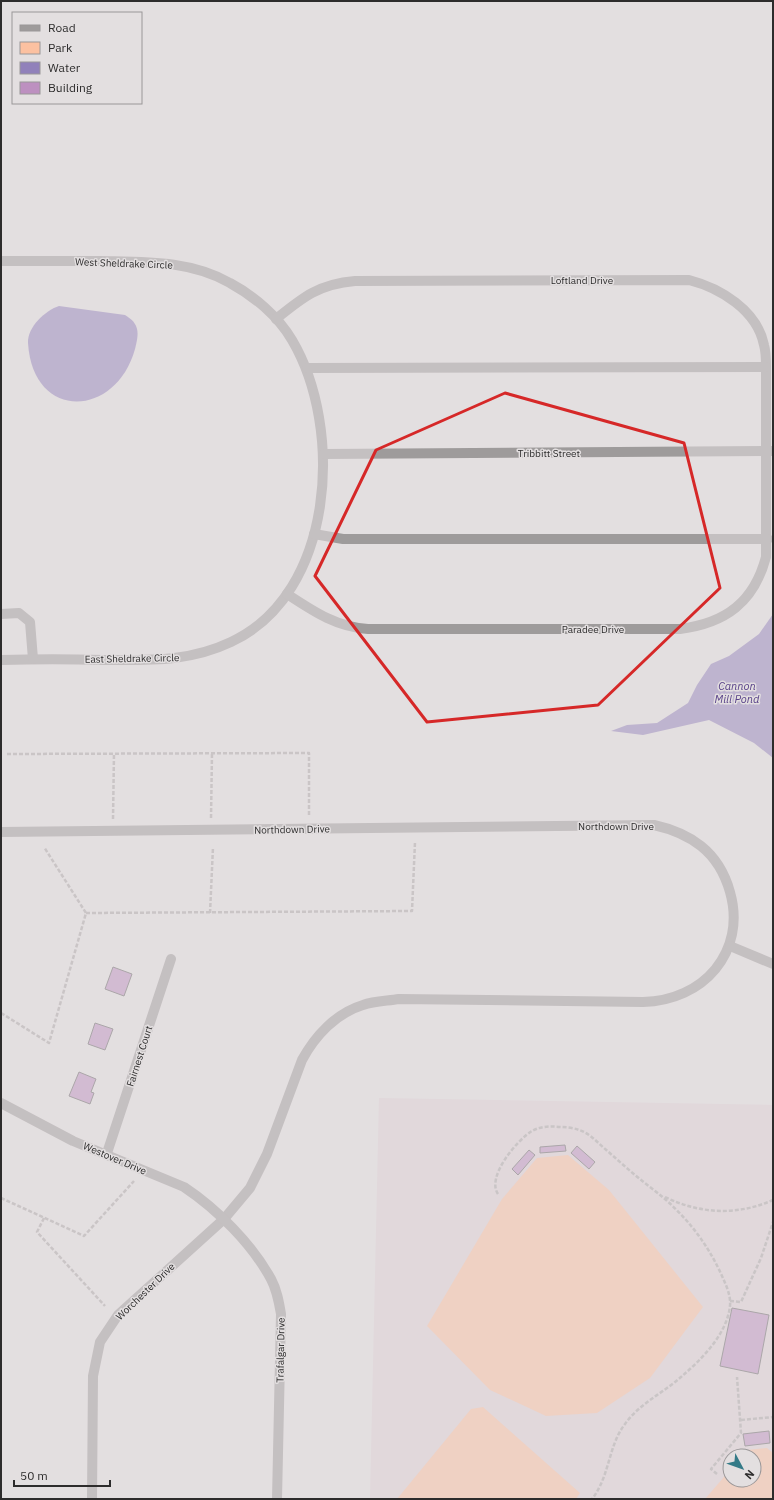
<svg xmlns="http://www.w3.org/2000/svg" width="774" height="1500" font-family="'IBM Plex Sans',sans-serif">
<rect width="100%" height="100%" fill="#e3dfe0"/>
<path fill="#ddd0d5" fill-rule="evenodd" d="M 379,1098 L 773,1105 L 773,1499 L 370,1499 ZM 730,1456 L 754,1456 L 754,1480 L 730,1480 Z"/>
<g fill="#fcc1a1">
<path d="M 568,1155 L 609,1190 L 703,1307 L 650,1378 L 597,1413 L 546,1416 L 490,1390 L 427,1326 L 502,1199 L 537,1158 Z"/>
<path d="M 483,1407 L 580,1493 L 576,1499 L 397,1499 L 471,1409 Z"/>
<path d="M 767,1448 L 773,1453 L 773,1499 L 705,1499 L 730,1470 L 730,1480 L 754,1480 L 754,1456 L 742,1456 L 747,1450 Z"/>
</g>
<g fill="#9181ba">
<path d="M 59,306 L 125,315 C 140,324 139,333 135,349 C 116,418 33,422 28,343 C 27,327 46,310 59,306 Z"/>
<path d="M 773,614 L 773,758 L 754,743 L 709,720 L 643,735 L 611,731 L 627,725 L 657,723 L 688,703 L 697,685 L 711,664 L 729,656 L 759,634 Z"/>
</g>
<g fill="#bd90c0" stroke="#666366">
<path d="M 113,967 L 132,974 L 124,996 L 105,989 Z"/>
<path d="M 95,1023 L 113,1029 L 105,1050 L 88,1044 Z"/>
<path d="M 79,1072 L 96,1079 L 91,1092 L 94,1093 L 90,1104 L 69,1096 Z"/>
<path d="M 565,1145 L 566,1151 L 540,1153 L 540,1147 Z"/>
<path d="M 577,1146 L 595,1162 L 589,1169 L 571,1153 Z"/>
<path d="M 529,1150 L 535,1155 L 518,1175 L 512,1169 Z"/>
<path d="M 732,1308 L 769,1315 L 758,1374 L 720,1366 Z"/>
<path d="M 769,1431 L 770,1443 L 745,1446 L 743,1434 Z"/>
</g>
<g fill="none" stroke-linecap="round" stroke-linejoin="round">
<g stroke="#aaa7a7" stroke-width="2.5" stroke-dasharray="4 2" stroke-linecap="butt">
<path d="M 7,754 L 309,753 L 309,817"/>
<path d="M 211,818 L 212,753"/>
<path d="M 113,819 L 114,753"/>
<path d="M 86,913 L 412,911 L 415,842"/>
<path d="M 210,913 L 213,847"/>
<path d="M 1,1013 L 49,1043 L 86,913 L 44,847"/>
<path d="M 498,1194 C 486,1177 517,1140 532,1131 C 541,1126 551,1126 561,1127 C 567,1127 574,1128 579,1130 C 589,1133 596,1141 604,1148 C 619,1161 634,1175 650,1187 C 682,1211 706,1240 722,1276 C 726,1285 731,1295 730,1306 C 727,1334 702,1359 681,1377 C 663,1393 639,1404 625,1424 C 608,1446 610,1476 592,1499"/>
<path d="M 665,1197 C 700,1214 737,1216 773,1200"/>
<path d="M 1,1198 L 84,1236 L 134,1181"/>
<path d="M 44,1218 L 37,1232 L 105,1306"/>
<path d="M 730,1301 L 741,1302 L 761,1258 L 773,1222"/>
<path d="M 741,1420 L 773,1417"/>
<path d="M 717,1474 L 711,1469 L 741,1433 L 737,1377"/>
</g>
<g stroke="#9e9b9b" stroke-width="10">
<path d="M 1,261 C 34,261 67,261 100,261 C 144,262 190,260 230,283 C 254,296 278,316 292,340 C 344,428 335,594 231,642 C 189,662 150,660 104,660 C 70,659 35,659 1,660"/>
<path d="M 276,319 C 303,297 319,284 355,281 L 689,280 C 720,288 757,310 764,345 C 766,352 766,360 766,367 L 766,557 C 754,602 726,623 680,629 L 368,629 C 336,627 313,611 287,594"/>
<path d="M 307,368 L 766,367"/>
<path d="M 324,454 L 773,451"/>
<path d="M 314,534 L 343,539 L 768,539"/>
<path d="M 1,614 L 19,613 L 30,622 L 33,659"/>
<path d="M 1,832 L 654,825 C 672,829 687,835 701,846 C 716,858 725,874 730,892 C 747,952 703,1001 643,1002 L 399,999 C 387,1001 374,1001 363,1005 C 336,1013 315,1036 302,1060 L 267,1154 L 250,1188 L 224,1219 L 118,1315 L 100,1342 L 93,1376 L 92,1499"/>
<path d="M 730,946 L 773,964"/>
<path d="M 1,1103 L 73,1141 L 184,1187 C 217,1209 252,1244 271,1279 C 277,1290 279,1302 281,1314 L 277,1499"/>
<path d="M 107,1153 L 171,959"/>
</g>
</g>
<path d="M0 0H774V1500H0ZM 505,393 L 684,443 L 720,588 L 598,705 L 427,722 L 315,576 L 376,450 Z" fill="#e3dfe0" fill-opacity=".55" fill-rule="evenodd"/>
<path fill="none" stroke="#d62828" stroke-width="3" stroke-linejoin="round" d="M 505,393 L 684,443 L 720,588 L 598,705 L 427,722 L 315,576 L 376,450 Z"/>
<g text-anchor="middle" stroke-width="3" stroke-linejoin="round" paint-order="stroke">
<g font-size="10" fill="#2d2c2c" stroke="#e3dfe0">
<text transform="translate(124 263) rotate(2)" y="4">West Sheldrake Circle</text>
<text x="582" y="284">Loftland Drive</text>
<text x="549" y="457">Tribbitt Street</text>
<text x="593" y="633">Paradee Drive</text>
<text transform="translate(132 658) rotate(-1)" y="4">East Sheldrake Circle</text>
<text x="616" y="830">Northdown Drive</text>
<text transform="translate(292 829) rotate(-1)" y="4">Northdown Drive</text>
<text transform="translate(139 1056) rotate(-72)" y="4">Fairnest Court</text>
<text transform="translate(115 1158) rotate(23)" y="4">Westover Drive</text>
<text transform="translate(145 1291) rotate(-44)" y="4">Worchester Drive</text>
<text transform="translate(280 1350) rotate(-89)" y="4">Trafalgar Drive</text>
</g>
<g font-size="11" font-style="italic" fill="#594289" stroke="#e3dfe0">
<text x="737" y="690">Cannon<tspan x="737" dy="13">Mill Pond</tspan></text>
</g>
</g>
<rect width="774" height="1500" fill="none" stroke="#2d2c2c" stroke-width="4"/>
<rect x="12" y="12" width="130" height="92" fill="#e3dfe0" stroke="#9a9798"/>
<rect x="20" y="25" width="20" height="6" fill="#9e9b9b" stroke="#9a9798"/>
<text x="48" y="32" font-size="12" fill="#2d2c2c">Road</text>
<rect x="20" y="42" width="20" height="12" fill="#fcc1a1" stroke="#9a9798"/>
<text x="48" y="52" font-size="12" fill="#2d2c2c">Park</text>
<rect x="20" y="62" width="20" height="12" fill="#9181ba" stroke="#9a9798"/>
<text x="48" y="72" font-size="12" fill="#2d2c2c">Water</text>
<rect x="20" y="82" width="20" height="12" fill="#bd90c0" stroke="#9a9798"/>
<text x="48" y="92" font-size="12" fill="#2d2c2c">Building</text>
<g transform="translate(742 1468) rotate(131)"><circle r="19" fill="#e3dfe0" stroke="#9a9798"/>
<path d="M0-3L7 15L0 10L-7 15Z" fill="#347a87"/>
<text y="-6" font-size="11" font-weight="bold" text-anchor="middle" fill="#2d2c2c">N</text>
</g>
<path d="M14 1480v6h96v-6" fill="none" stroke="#2d2c2c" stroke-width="2"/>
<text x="20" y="1480" font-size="12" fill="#2d2c2c" stroke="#e3dfe0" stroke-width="3" paint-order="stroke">50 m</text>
</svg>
